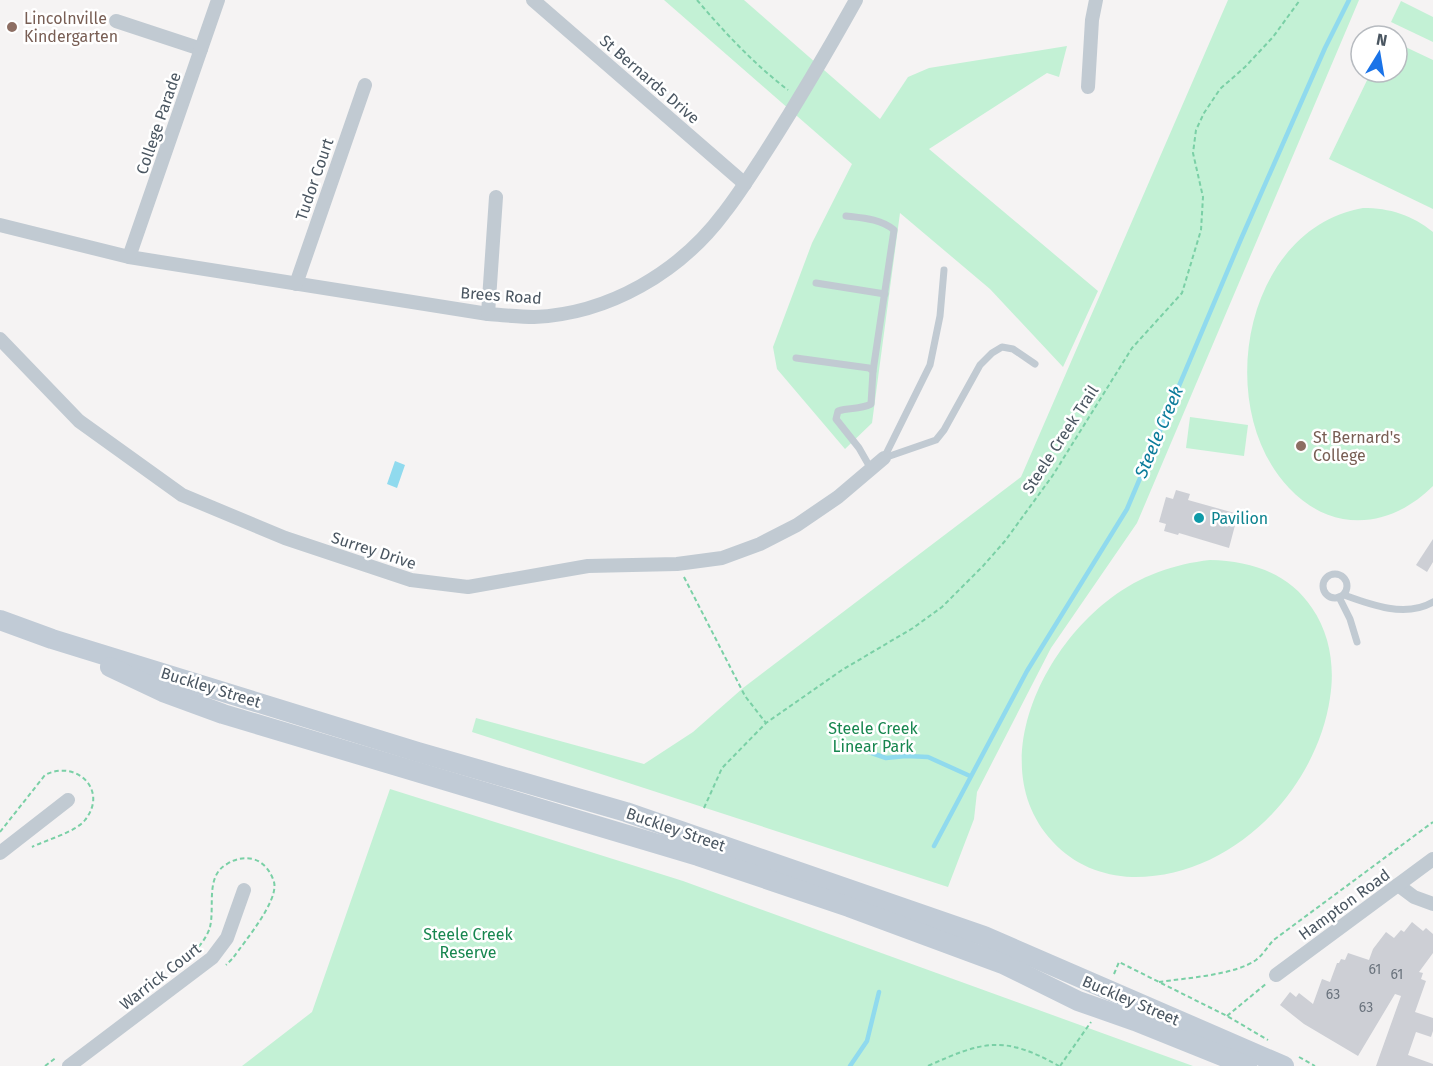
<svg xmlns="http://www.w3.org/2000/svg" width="1433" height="1066" font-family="'Fira Sans',sans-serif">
<rect width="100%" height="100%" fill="#f5f3f3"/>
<g fill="#c3f1d5">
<path d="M 664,0 L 744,0 L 880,119 L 908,77 L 929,68 L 1067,46 L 1059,77 L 1047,73 L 929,149 L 1098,291 L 1063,367 L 990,289 L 900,213 L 872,423 L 845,449 L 777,369 L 773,347 L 812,243 L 852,164 Z"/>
<path d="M 1228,0 L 1359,0 L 1137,523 L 1051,648 L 977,792 L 974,819 L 948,887 L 472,732 L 476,718 L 644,764 L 693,732 L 743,688 L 1021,477 Z"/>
<path d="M 1401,1 L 1433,17 L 1433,42 L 1391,22 Z"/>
<path d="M 1397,43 L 1433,60 L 1433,209 L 1329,159 L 1371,72 L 1397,72 Z"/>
<path d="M 1363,208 C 1390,208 1412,215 1433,232 L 1433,486 C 1409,510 1377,525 1343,519 C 1322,515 1304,504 1289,488 C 1212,407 1244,229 1363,208 Z"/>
<path d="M 1190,417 L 1248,425 L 1244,456 L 1186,448 Z"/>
<path d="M 1210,560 C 1251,561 1289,573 1312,608 C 1330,634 1335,667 1330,698 C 1316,792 1230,879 1132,877 C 1102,876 1073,864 1053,842 C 984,768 1041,650 1111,598 C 1140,576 1174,564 1210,560 Z"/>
<path d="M 390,789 L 683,881 L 1193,1066 L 242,1066 L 312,1012 Z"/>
</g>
<path fill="#90daee" d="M 395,461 L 405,465 L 397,488 L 387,484 Z"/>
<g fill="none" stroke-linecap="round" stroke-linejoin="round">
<g stroke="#90daee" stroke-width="4.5">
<path d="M 863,750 L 886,758 L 906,756 L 928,757 L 970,776"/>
<path d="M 934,846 L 1027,671 L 1127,509 L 1241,239 L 1325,48 L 1349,0"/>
<path d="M 850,1066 L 867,1041 L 879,992"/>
</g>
</g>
<g fill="#cdcfd5">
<path d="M 1176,490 L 1190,494 L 1188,500 L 1238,514 L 1229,548 L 1179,533 L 1178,535 L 1164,531 L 1166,524 L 1159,522 L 1166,497 L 1173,499 Z"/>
<path d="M 1433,539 L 1433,562 L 1427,572 L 1416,565 Z"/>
<path d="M 1412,922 L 1423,931 L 1426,928 L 1433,934 L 1433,953 L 1419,972 L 1423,973 L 1421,979 L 1426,981 L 1415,1012 L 1433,1018 L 1433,1031 L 1431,1037 L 1416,1032 L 1408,1055 L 1433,1064 L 1433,1066 L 1376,1066 L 1401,996 L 1395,994 L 1358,1056 L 1304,1024 L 1280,1005 L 1290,992 L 1296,997 L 1299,993 L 1313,1004 L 1322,979 L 1330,982 L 1337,963 L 1339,963 L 1341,959 L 1345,960 L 1348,953 L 1369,960 L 1373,949 L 1386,932 L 1394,938 L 1401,930 L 1404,932 Z"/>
</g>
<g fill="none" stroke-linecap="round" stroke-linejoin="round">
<g stroke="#7ad0a6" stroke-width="2" stroke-dasharray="4.5 3" stroke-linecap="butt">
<path d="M 697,0 C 725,33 754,64 788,90"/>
<path d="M 684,577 L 745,696 L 766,723"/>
<path d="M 704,808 L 722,768 L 766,723 L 842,670 L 913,628 L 942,607 L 983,566 L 1005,541 L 1053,475 L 1132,348 L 1182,293 L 1201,230 L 1203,197 L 1193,153 L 1196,130 L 1204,113 L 1220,89 L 1245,67 L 1273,37 L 1300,0"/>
<path d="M 0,832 L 45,775 C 76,759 109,790 85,820 C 76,832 46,840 32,847"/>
<path d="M 188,957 C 197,950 207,938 210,927 C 215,906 205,876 227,864 C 235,859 243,857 253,859 C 264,862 271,872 274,882 C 279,901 244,942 233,958 L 226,965"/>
<path d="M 1114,974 L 1119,962 L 1227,1016 L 1268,1040"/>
<path d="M 1159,982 C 1186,978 1235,975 1256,960 C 1264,954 1268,945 1275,939 L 1433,822"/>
<path d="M 1227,1016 L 1267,983"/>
<path d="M 1299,1057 L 1315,1066"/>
<path d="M 45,1066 L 57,1057"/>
<path d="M 928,1066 C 983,1041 1004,1035 1059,1066"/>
<path d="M 1060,1066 L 1091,1022"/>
</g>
<g stroke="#c1cad2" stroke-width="7">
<path d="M 846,216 C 863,218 881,219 894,230 L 873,371"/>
<path d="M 816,283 L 885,294"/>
<path d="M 796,358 L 869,368 L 873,371 L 871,404 C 859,410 850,407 838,411 L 836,419 L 859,448 L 871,469"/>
<path d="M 884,458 L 936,440 L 944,430 L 980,365 L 992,353 L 1002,347 L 1013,349 L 1035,364"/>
<path d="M 884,458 L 930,365 L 940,316 L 944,270"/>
<circle cx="1335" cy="586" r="12"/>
<path d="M 1344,595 C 1371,605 1406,618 1433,602"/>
<path d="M 1339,597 L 1350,619 L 1357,642"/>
</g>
<g stroke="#c1cad2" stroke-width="14">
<path d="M 533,0 L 745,184"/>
<path d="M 116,21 L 201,49"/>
<path d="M 1088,87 L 1092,20 L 1096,0"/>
<path d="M 0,225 L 129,257 L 488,314 C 503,315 519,317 534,317 C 609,314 680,272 724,213 C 739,194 752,173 765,153 C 797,103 827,52 856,0"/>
<path d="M 129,257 L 218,0"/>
<path d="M 296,284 L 365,85"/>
<path d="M 488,314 L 496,197"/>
<path d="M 0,339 L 79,421 L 182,495 L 285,538 L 411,580 L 468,587 L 588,566 L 677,564 L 722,558 L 760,544 L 797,525 L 838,497 L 884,458"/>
<path d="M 0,853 L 68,800"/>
<path d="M 1398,885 L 1414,897 L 1433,904"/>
<path d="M 1276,975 L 1433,859"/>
<path d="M 69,1066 L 212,958 L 227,938 L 244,890"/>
</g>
<g stroke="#c1cbd6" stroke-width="20">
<path d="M 0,620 L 52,639 L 418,752 L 626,812 L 984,936 L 1284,1066"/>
<path d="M 110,667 L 163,692 L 223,714 L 698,856 L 849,907 L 1003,964 L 1078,1001 L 1135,1021 L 1247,1066"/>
</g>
</g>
<g fill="#8d6e63" stroke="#fff" stroke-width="2">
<circle cx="12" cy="27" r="6"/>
<circle cx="1301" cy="446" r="6"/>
</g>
<circle fill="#0f9aa8" stroke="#fff" stroke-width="2" cx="1199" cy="518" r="6"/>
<g text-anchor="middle" stroke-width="5" stroke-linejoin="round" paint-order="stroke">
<g font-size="14" fill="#6b747e">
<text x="1375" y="974">61</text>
<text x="1397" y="979">61</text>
<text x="1333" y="999">63</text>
<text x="1366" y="1012">63</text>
</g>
<g font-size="16" fill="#785e54" stroke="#fff" text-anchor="start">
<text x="24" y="24">Lincolnville<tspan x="24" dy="18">Kindergarten</tspan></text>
<text x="1313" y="443">St Bernard's<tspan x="1313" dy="18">College</tspan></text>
</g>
<g font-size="16" fill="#4a5661" stroke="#fff">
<text transform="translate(650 79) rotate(41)" y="6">St Bernards Drive</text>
<text transform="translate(158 123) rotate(-71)" y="6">College Parade</text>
<text transform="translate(314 179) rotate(-71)" y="6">Tudor Court</text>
<text transform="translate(501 295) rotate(4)" y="6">Brees Road</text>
<text transform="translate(1060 439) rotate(-57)" y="6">Steele Creek Trail</text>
<text transform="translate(374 550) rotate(18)" y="6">Surrey Drive</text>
<text transform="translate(211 687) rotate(17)" y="6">Buckley Street</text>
<text transform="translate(676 829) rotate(19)" y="6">Buckley Street</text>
<text transform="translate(1344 904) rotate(-36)" y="6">Hampton Road</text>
<text transform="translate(160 976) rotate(-38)" y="6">Warrick Court</text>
<text transform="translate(1131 1000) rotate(23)" y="6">Buckley Street</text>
</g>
<g font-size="16" fill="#0d838f" stroke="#fff" text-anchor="start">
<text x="1211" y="524">Pavilion</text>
</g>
<g font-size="16" fill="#17864f" stroke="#fff">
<text x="873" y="734">Steele Creek<tspan x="873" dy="18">Linear Park</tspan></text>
<text x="468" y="940">Steele Creek<tspan x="468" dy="18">Reserve</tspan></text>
</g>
<g font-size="18" font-style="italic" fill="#0c7c9b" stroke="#fff">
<text transform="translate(1159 432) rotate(-67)" y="6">Steele Creek</text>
</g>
</g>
<g transform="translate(1379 54) rotate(11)"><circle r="28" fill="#ffffff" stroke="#b7bbc0" stroke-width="1.5"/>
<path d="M0-4.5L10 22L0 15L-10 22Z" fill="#1a73e8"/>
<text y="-9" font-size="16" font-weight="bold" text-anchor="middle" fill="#4a5661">N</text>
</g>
</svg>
